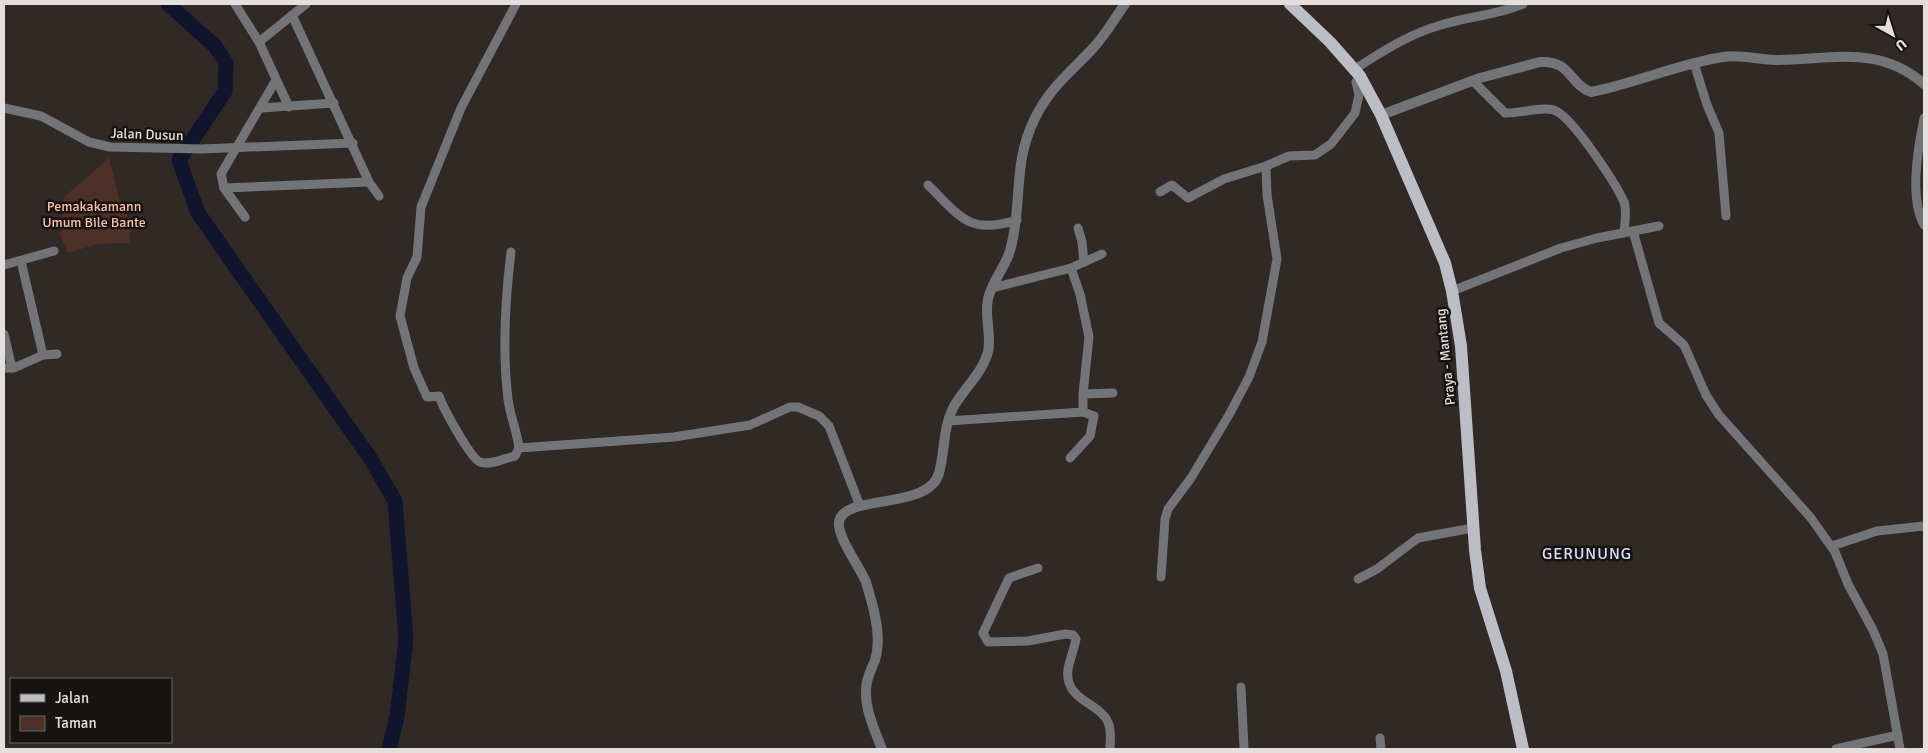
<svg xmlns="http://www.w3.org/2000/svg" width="1928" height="753" font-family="Signika,sans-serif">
<rect width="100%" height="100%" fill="#312926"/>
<path fill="#4d3026" d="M 109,158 L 119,198 L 132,223 L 129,243 L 97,244 L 68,253 L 60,235 L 64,197 Z"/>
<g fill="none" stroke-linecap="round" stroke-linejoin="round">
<path stroke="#10142c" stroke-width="15" d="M 168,4 L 215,46 L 226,63 L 225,91 L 179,160 L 198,213 L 370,458 L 395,501 L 406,639 L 397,717 L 389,749"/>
<g stroke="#737478" stroke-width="9">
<path d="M 235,4 L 259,42 L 289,107"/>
<path d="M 516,4 L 461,108 L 421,207 L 417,257 L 407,278 L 400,316 L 414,368 L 427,397 L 439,396 C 443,408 471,459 480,462 C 490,466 505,458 515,456 L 519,448 L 674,437 L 750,425 L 790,407 L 798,407 L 819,416 L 829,426 L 860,506"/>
<path d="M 292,15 L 369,182 L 379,196"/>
<path d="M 259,42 L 306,4"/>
<path d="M 1694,63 L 1707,105 L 1719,133 L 1726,216"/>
<path d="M 1355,69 C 1383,51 1409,34 1441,25 C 1469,16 1494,16 1523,4"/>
<path d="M 1473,81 L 1505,113 C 1520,114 1540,106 1554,110 C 1572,116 1616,184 1624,202 C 1627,211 1625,223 1624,232"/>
<path d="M 4,108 L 41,116 L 89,142 L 110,147 L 201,149 L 353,143"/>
<path d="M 261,108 L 334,103"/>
<path d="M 1924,118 C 1918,148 1909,198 1924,225"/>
<path d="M 928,185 C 961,217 968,235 1017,220"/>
<path d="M 224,188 L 369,182"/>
<path d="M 1160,192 L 1172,185 L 1188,198 L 1224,179 L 1266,166"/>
<path d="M 245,217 L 224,188 L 221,174 L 276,80"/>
<path d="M 1078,228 L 1082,242 L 1084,262"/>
<path d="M 1633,231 L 1659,323 L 1684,345 L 1706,395 L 1719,415 L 1811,518 L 1835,552 L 1848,584 L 1873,630 L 1883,654 L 1900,749"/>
<path d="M 511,252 C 505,301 502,350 508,399 C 510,416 517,431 519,448"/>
<path d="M 21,261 L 43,355"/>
<path d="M 4,265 L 54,251"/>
<path d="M 1071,268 L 1080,294 L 1089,337 L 1083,394"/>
<path d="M 992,288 L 1071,268 L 1102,254"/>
<path d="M 1452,291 L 1561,248 L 1597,238 L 1659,226"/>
<path d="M 4,334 L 12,368"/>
<path d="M 4,368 L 14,368 L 43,355 L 57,354"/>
<path d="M 948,421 L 1083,412 L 1083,394 L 1113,393"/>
<path d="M 1070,458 L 1090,436 L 1094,416 L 1083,412"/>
<path d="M 1832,546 L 1877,531 L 1924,526"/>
<path d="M 1038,568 L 1009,578 L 983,633 L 988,642 L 1028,641 L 1065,634 L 1073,635 L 1076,639 C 1074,649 1070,659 1068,669 C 1064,701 1099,702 1108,722 C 1112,731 1110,740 1110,749"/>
<path d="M 1161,577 L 1165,519 L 1168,509 L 1191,478 L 1229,415 L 1249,377 L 1262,342 L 1277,259 L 1267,195 L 1266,166 L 1289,156 L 1315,155 L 1331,144 L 1355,113 L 1359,95 L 1356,82 L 1360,76"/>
<path d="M 1358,579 L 1377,569 L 1418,538 L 1473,528"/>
<path d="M 1241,687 L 1244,749"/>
<path d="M 1380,738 L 1381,749"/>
<path d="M 1836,749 L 1898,735"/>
</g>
<g stroke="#737478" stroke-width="10">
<path d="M 1381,115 L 1480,78 L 1540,62 C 1571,60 1569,84 1591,92 C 1636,83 1678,64 1723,57 C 1741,54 1758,60 1776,60 C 1832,60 1878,44 1924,84"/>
<path d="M 882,749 C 875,731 865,710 866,690 C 866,679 871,670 875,660 C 879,647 878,630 875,616 C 873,605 869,593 866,582 C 860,567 837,537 839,522 C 843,493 929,511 939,473 C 945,451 943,428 953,408 C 963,389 982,374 988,352 C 992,335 984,317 988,299 C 992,280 1007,266 1011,247 C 1023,200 1012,165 1035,118 C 1051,86 1071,72 1094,47 C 1106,34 1115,18 1125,4"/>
</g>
<path stroke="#bcbdc5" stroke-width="12" d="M 1290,4 L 1330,42 L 1360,76 L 1381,115 L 1445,263 L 1452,291 L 1461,346 L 1475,550 L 1480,588 L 1506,671 L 1523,749"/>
</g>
<g text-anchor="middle" stroke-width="5" stroke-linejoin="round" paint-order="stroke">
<g font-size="14" fill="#e4dfdd" stroke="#161311">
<text transform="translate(147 134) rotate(2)" y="5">Jalan Dusun</text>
<text transform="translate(1445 357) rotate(-96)" y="5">Praya - Mantang</text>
</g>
<g font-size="14" fill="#fdbeaa" stroke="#161311">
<text x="94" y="211">Pemakakamann<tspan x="94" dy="16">Umum Bile Bante</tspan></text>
</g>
<g font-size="16" letter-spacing="1" fill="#dae0fd" stroke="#161311">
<text x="1587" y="559">GERUNUNG</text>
</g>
</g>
<rect width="1928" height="753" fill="none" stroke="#e4dfdd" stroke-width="10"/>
<rect x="10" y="678" width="162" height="65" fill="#161311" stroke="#686563"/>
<rect x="20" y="694" width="25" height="8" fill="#bcbdc5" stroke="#686563"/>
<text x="55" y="703" font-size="15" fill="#e4dfdd">Jalan</text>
<rect x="20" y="716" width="25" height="15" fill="#4d3026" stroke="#686563"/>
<text x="55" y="728" font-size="15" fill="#e4dfdd">Taman</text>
<g transform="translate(1893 35) rotate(141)" stroke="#161311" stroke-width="4" paint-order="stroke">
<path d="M0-4L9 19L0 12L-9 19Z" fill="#e4dfdd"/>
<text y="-8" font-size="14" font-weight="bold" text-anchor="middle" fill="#e4dfdd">U</text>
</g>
</svg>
